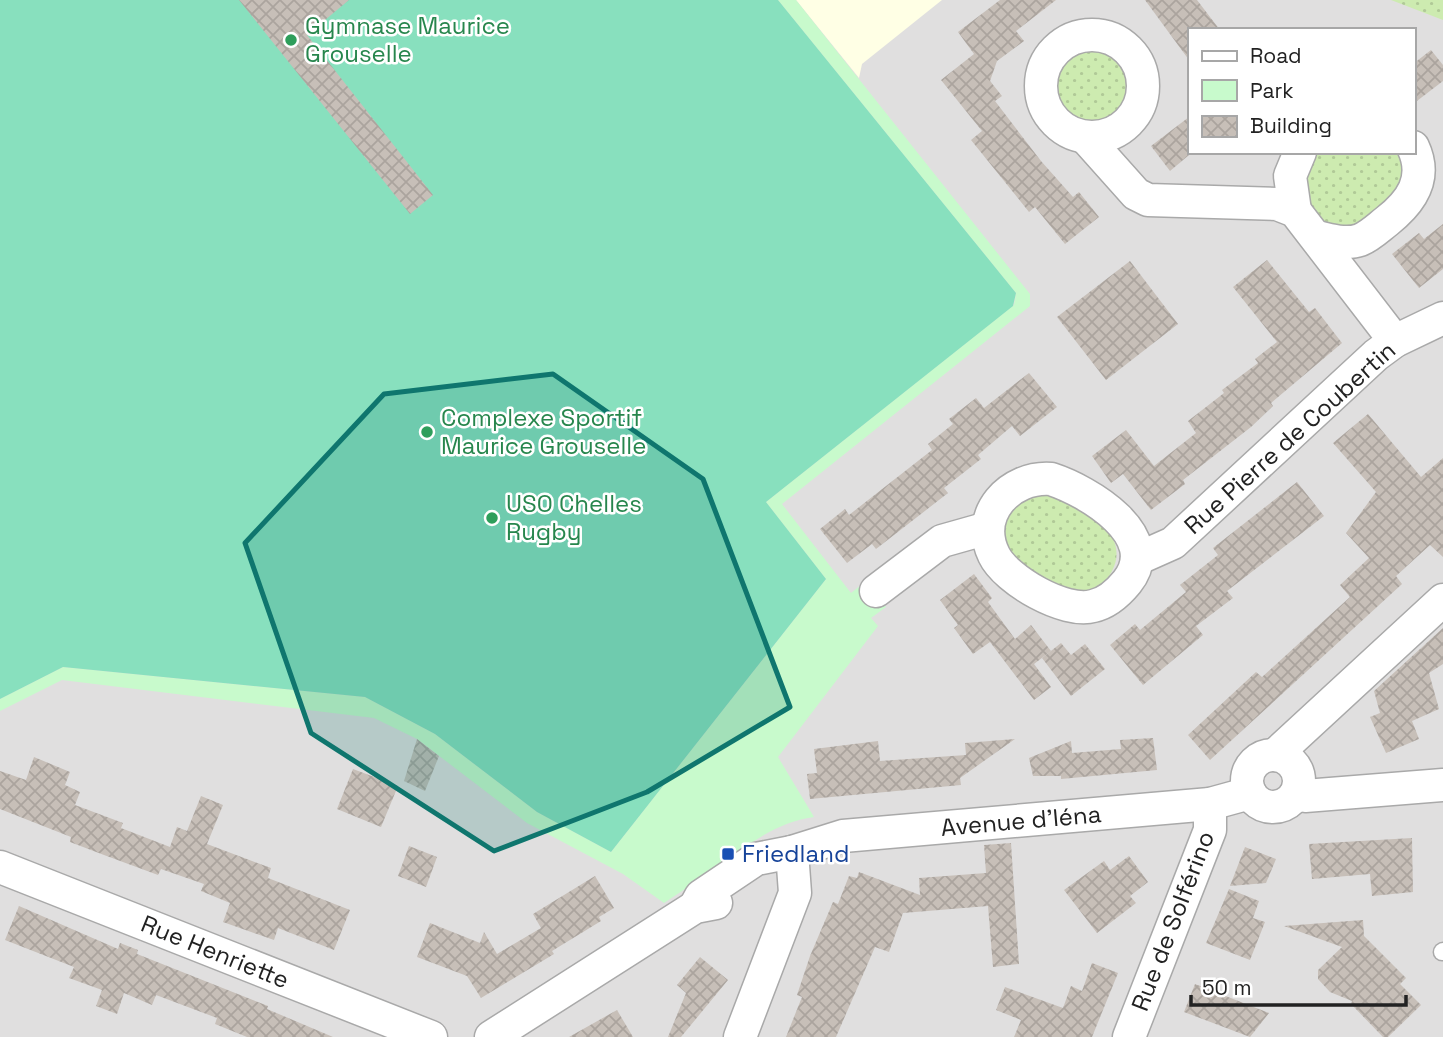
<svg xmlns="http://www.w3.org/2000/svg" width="1443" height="1037" font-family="'Space Grotesk',sans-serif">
<defs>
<pattern id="grass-dots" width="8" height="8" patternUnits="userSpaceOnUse" patternTransform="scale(1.75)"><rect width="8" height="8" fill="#cdebb0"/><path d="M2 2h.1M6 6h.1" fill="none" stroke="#b0c997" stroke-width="1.8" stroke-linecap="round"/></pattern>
<pattern id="building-cross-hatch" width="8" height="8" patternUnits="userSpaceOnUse" patternTransform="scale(1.75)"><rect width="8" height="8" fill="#c7bfb8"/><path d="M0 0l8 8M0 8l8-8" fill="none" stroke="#aba49e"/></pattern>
</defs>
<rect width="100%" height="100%" fill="#f2efe9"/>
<path fill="#e0dfdf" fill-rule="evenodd" d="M 0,0 L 1443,0 L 1443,1037 L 0,1037 ZM 1189,30 L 1413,30 L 1413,152 L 1189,152 Z"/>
<path fill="#ffffe5" d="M 796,0 L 942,0 L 862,64 L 859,78 Z"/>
<g fill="url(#grass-dots)">
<path d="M 1391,0 L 1443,0 L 1443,20 Z"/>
<circle cx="1092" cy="86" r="38"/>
<path d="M 1319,152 L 1402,152 L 1406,162 L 1400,191 L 1359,224 L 1344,226 L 1343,231 L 1324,225 L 1302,197 L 1307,171 Z"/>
<path d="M 1041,492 C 1088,502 1150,545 1095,591 C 1086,591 1072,594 1062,592 C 1055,590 1046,581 1040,577 C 996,548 986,515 1041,492 Z"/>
</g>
<path fill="#c8facc" d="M 778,0 L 796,0 L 1030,294 L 1030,306 L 782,504 L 851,593 L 866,581 L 886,607 L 871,618 L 878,626 L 778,757 L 814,817 C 784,821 760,836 737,853 L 731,848 L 720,856 L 723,861 L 718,867 L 664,903 L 623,874 L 527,823 L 417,739 L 374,718 L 62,680 L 0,711 L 0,699 L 63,667 L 365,697 L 435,734 L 537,812 L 611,852 L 826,579 L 766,502 L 1014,305 L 1016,293 Z"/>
<path fill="#88e0be" d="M 0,0 L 778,0 L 1016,293 L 1013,306 L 766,502 L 826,579 L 611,852 L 537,812 L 435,734 L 365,697 L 63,667 L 0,699 Z"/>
<g fill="url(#building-cross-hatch)">
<path d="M 239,0 L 349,0 L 307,35 L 433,195 L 410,214 Z"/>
<path d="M 1000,0 L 1056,0 L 1016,31 L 1024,41 L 997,61 L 990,81 L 1002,96 L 995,101 L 1041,161 L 1073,197 L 1079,192 L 1099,217 L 1065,244 L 1035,207 L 1029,212 L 971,140 L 982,131 L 941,80 L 974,54 L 958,32 Z"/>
<path d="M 1145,0 L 1197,0 L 1220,30 L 1189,30 L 1189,60 Z"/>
<path d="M 1431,50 L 1443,65 L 1443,81 L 1413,104 L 1413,64 Z"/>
<path d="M 1189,117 L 1189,155 L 1170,171 L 1151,146 Z"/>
<path d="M 1443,224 L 1443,269 L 1419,288 L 1392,254 L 1419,233 L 1424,239 Z"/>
<path d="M 1267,260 L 1309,312 L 1315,308 L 1342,343 L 1271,403 L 1273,406 L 1251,427 L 1183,480 L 1185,484 L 1151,510 L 1123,474 L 1111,483 L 1092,456 L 1126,430 L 1154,466 L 1196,433 L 1188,421 L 1224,393 L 1222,390 L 1258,363 L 1255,359 L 1277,342 L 1233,287 Z"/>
<path d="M 1130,261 L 1178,324 L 1106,380 L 1057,317 Z"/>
<path d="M 1029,373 L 1057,407 L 1020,436 L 1012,426 L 978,455 L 981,459 L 944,488 L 948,493 L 876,549 L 872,544 L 847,563 L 820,529 L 845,509 L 849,515 L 932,450 L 928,444 L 953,424 L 949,419 L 976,398 L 984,408 Z"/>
<path d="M 1368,414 L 1421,477 L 1443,458 L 1443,557 L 1430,545 L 1396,576 L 1402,584 L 1210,760 L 1188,735 L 1256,672 L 1262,677 L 1350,597 L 1340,585 L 1369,558 L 1346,533 L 1376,492 L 1333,443 Z"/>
<path d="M 1297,482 L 1324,516 L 1227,591 L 1233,598 L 1196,626 L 1203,635 L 1143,685 L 1110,645 L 1135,624 L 1140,630 L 1186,592 L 1180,585 L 1218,555 L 1213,548 Z"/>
<path d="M 974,574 L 992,598 L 988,602 L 1015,639 L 1031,625 L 1051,651 L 1034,664 L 1051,687 L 1034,700 L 990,642 L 973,654 L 954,628 L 958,625 L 940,600 Z"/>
<path d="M 1443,628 L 1443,664 L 1429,673 L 1439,709 L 1412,721 L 1419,739 L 1386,753 L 1370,717 L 1380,713 L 1374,691 Z"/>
<path d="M 1061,643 L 1071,655 L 1085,644 L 1105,669 L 1071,696 L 1042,658 Z"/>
<path d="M 1153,738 L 1157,770 L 1061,779 L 1061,776 L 1033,776 L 1029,758 L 1071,741 L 1072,753 L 1121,749 L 1120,740 Z"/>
<path d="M 417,739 L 439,756 L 425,791 L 404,781 Z"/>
<path d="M 1015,739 L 960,778 L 961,785 L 810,799 L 807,774 L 817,773 L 814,749 L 878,741 L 880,761 L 966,755 L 965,743 Z"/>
<path d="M 34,757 L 70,772 L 65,785 L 80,792 L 75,805 L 123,823 L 121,828 L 170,847 L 177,827 L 187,831 L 201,796 L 223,805 L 207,844 L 271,868 L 268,878 L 350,910 L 334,950 L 278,928 L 274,940 L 223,922 L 230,903 L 201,891 L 204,884 L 161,869 L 158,875 L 104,855 L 70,842 L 71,837 L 0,809 L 0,771 L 26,780 Z"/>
<path d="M 353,769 L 398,786 L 381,827 L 337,809 Z"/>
<path d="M 1412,838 L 1413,892 L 1372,896 L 1370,874 L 1312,879 L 1309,844 Z"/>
<path d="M 1011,843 L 1019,964 L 993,967 L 988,906 L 903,913 L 889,952 L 875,947 L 836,1037 L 786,1037 L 802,997 L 797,995 L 810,956 L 833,902 L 838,904 L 849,876 L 857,878 L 859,872 L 920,895 L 919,878 L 986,873 L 984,845 Z"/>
<path d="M 409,846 L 437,857 L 426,887 L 398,876 Z"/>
<path d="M 1245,847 L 1276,859 L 1266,883 L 1230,886 Z"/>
<path d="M 1129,856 L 1148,882 L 1130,896 L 1136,903 L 1097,933 L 1064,890 L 1104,861 L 1110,870 Z"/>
<path d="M 595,876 L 614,908 L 599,917 L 601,921 L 552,951 L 554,954 L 481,998 L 467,976 L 417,957 L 430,923 L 480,943 L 484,932 L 497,954 L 541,928 L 533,914 Z"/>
<path d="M 1229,889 L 1259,901 L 1253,918 L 1265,922 L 1250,960 L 1206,943 Z"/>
<path d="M 19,906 L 118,949 L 120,943 L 138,950 L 137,954 L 268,1006 L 267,1009 L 333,1037 L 247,1037 L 215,1024 L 217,1018 L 156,995 L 152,1005 L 124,993 L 117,1014 L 96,1006 L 102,990 L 69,978 L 74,967 L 5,940 Z"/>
<path d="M 1363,920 L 1364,936 L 1406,978 L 1400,984 L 1421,1005 L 1388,1037 L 1383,1037 L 1351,1004 L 1352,1001 L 1330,992 L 1318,979 L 1318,970 L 1342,947 L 1284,926 Z"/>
<path d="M 700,957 L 728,980 L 681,1037 L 668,1037 L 686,993 L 677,985 Z"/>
<path d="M 1092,963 L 1118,973 L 1092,1037 L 1014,1037 L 1021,1020 L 996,1010 L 1005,987 L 1063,1008 L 1071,986 L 1082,991 Z"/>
<path d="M 1195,984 L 1269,1013 L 1250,1037 L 1184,1012 Z"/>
<path d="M 617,1010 L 633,1037 L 569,1037 Z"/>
</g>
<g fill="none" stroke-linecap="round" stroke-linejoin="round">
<defs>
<path id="service" d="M 1442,952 L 1443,951"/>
<g id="minor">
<circle cx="1092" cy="86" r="51"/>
<path d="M 1086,138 L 1136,194 L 1148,200 L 1277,204 L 1295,211 L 1395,341"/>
<path d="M 1295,211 L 1290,176 L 1300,152"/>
<path d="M 1317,237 C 1331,240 1346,245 1360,240 C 1370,236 1378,228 1387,221 C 1411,202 1428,179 1413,147"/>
<path d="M 1051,479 C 1088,491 1164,536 1127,582 C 1118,593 1107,603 1093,606 C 1065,614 1006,580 994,555 C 974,514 1010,476 1051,479 Z"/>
<path d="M 1137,559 L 1173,543 L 1376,355 L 1395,341 L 1443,318"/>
<path d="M 876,591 L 942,541 L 988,528"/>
<path d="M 1275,755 L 1443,600"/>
<circle cx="1273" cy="781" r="26"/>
<path d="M 1296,794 L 1305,796 L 1443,785"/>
<path d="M 0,867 L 431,1037"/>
<path d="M 695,907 L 701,896 L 756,859 L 792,852 L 843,836 L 1210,804 L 1250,793"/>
<path d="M 491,1037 L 695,907 L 716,903"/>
<path d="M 740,1037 L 795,893 L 792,852"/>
<path d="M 1129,1037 L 1210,830 L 1210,804"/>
</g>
</defs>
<use href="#service" stroke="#a9a9a9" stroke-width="19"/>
<use href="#minor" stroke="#a9a9a9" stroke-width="35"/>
<use href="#service" stroke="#fff" stroke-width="16"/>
<use href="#minor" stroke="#fff" stroke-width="32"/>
</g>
<path fill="#0f766e" fill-opacity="0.2" stroke="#0f766e" stroke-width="5" stroke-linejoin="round" d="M 553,374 L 703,479 L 790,707 L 647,792 L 494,851 L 311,733 L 245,543 L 384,394 Z"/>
<g fill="#2e9e5b" stroke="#fff" stroke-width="2.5">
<circle cx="291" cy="40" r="7"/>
<circle cx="427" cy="432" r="7"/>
<circle cx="492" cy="518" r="7"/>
</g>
<rect fill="#1a4fb4" stroke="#fff" stroke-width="2.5" x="721" y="847" width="14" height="14" rx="3.5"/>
<g text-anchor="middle" stroke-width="5" stroke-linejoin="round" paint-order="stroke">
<g font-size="24" fill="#27864d" stroke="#fff" text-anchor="start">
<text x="305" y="34">Gymnase Maurice<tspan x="305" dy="28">Grouselle</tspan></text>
<text x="441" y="426">Complexe Sportif<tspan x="441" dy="28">Maurice Grouselle</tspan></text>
<text x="506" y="512">USO Chelles<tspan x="506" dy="28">Rugby</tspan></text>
</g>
<g font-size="24" fill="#222" stroke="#fff">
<text transform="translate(1290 438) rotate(-42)" y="8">Rue Pierre de Coubertin</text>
<text transform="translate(1021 821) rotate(-5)" y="8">Avenue d'Iéna</text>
<text transform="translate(1173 921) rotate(-69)" y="8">Rue de Solférino</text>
<text transform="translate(215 952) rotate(22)" y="8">Rue Henriette</text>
</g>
<g font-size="24" fill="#164399" stroke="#fff" text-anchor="start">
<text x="742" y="862">Friedland</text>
</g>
</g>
<rect x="1188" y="28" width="228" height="126" fill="#ffffff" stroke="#a7a7a7" stroke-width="2"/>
<rect x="1202" y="51" width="35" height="10" fill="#ffffff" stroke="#a7a7a7" stroke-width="2"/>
<text x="1250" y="63" font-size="21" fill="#222222">Road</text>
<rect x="1202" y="80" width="35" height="21" fill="#c8facc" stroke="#a7a7a7" stroke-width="2"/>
<text x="1250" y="98" font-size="21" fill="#222222">Park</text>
<rect x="1202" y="116" width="35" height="21" fill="url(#building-cross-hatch)" stroke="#a7a7a7" stroke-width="2"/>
<text x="1250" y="133" font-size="21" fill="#222222">Building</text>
<path d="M1191 995v10h215v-10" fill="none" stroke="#222222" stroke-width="3.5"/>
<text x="1202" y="995" font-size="21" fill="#222222" stroke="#ffffff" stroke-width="5" paint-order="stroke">50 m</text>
</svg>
